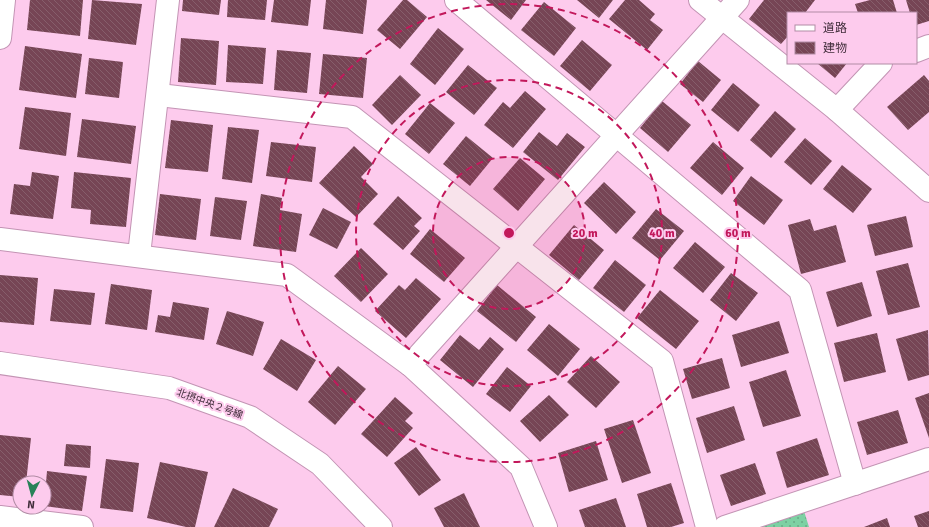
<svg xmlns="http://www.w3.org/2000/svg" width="929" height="527" font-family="Signika,'Noto Sans JP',sans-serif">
<defs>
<pattern id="green-dots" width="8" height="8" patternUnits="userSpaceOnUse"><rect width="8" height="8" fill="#7dd1a3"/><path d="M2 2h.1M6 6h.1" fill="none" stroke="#68aa86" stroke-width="1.8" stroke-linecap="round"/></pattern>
<pattern id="building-back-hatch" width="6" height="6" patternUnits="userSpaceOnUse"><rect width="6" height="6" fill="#764555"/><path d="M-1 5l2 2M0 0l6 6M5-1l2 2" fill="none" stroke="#865e6b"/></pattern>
</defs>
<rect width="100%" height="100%" fill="#fdcbed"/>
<path fill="url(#green-dots)" d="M 804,511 L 809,527 L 754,527 Z"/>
<g fill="url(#building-back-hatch)">
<path d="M 30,0 L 83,0 L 80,36 L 27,30 Z"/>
<path d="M 92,0 L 142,4 L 136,45 L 88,39 Z"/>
<path d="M 183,0 L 221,0 L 219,15 L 182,11 Z"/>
<path d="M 228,0 L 267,0 L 265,20 L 227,17 Z"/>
<path d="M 274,0 L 311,0 L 308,26 L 271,22 Z"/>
<path d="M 326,0 L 367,0 L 363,34 L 323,29 Z"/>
<path d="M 403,0 L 407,0 L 427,17 L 400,49 L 377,30 Z"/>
<path d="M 486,0 L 526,0 L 511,20 Z"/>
<path d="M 577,0 L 613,0 L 599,18 Z"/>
<path d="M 625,0 L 639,0 L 655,14 L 650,20 L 663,30 L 647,50 L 609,19 Z"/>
<path d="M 764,0 L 815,0 L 805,13 L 788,13 L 788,36 L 781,44 L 749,19 Z"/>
<path d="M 870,0 L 893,0 L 897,13 L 858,13 L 855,4 Z"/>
<path d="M 906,0 L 929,0 L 929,21 L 916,25 L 916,13 L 910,13 Z"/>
<path d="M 544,2 L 576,28 L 554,56 L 521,30 Z"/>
<path d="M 438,28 L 464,49 L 435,85 L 410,64 Z"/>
<path d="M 181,38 L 219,41 L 216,85 L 178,82 Z"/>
<path d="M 582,40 L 612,65 L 590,91 L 560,66 Z"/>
<path d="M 228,45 L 266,48 L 263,84 L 226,82 Z"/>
<path d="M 25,46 L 82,54 L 76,98 L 19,90 Z"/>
<path d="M 277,50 L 311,53 L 307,93 L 274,90 Z"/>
<path d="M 323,54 L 367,58 L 363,98 L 319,94 Z"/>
<path d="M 89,58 L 123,62 L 119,98 L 85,94 Z"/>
<path d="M 698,61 L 721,80 L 703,102 L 680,84 Z"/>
<path d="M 817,63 L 847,63 L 835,78 Z"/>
<path d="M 468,65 L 497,88 L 474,115 L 446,92 Z"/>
<path d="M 400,75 L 421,95 L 392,125 L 372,105 Z"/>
<path d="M 924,75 L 929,81 L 929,112 L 908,130 L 887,107 Z"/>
<path d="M 733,83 L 760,105 L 738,132 L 711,110 Z"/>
<path d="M 525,91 L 546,109 L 513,148 L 484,125 L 503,102 L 510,108 Z"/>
<path d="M 662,101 L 691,125 L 668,152 L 640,128 Z"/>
<path d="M 430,103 L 455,123 L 429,154 L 405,134 Z"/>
<path d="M 25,107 L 71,113 L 66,156 L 19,149 Z"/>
<path d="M 775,111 L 796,129 L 771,158 L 750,140 Z"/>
<path d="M 82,119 L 136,126 L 131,164 L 77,157 Z"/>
<path d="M 171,120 L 213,125 L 208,172 L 165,168 Z"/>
<path d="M 228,127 L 259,130 L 252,183 L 222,179 Z"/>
<path d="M 539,132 L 557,146 L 567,133 L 585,147 L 558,180 L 523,152 Z"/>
<path d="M 466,136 L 493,158 L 470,186 L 443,164 Z"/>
<path d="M 805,138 L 832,161 L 811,185 L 784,162 Z"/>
<path d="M 271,142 L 316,147 L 312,182 L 266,176 Z"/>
<path d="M 713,142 L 744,168 L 722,195 L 690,168 Z"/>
<path d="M 354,146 L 373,164 L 361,177 L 378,194 L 356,217 L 319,183 Z"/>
<path d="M 520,158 L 545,179 L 518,211 L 493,189 Z"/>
<path d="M 842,165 L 872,189 L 853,213 L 823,189 Z"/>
<path d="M 32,172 L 59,176 L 53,219 L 10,214 L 14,184 L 30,186 Z"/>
<path d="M 74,172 L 131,178 L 126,227 L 90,224 L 91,210 L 71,208 Z"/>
<path d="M 751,176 L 783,200 L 764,225 L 733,201 Z"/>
<path d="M 604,182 L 636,212 L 616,234 L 584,203 Z"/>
<path d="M 160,194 L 201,199 L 196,240 L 155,235 Z"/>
<path d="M 261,194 L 282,198 L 280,210 L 302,214 L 296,252 L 253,246 Z"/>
<path d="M 398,196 L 422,218 L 414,226 L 420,231 L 403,250 L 373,224 Z"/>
<path d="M 215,197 L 247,201 L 241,240 L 210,236 Z"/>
<path d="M 323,208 L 351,222 L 337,249 L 309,235 Z"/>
<path d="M 656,209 L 684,231 L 660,260 L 632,238 Z"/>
<path d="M 906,216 L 913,247 L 875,256 L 867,225 Z"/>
<path d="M 810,219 L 814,231 L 836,225 L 846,262 L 801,274 L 788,225 Z"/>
<path d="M 574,225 L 604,250 L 579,280 L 549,255 Z"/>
<path d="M 430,229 L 465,258 L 444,282 L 410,254 Z"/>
<path d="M 695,242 L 725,267 L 703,293 L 673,268 Z"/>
<path d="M 361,248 L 388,274 L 361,302 L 334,276 Z"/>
<path d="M 615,260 L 646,285 L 624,312 L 593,288 Z"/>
<path d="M 908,263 L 920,307 L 888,315 L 876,271 Z"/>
<path d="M 731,273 L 758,293 L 736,321 L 710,300 Z"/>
<path d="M 0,275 L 38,278 L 34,325 L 0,322 Z"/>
<path d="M 416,278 L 441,299 L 406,338 L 375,311 L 399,285 L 405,290 Z"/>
<path d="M 862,282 L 872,316 L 837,327 L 826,292 Z"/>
<path d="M 111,284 L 152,290 L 147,330 L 105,324 Z"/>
<path d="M 497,285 L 536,317 L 516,342 L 477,311 Z"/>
<path d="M 54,289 L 95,293 L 91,325 L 50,321 Z"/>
<path d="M 660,290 L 699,321 L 676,349 L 637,318 Z"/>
<path d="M 173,302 L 209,308 L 204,340 L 155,332 L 158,315 L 170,317 Z"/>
<path d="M 227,311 L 264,322 L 253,356 L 216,344 Z"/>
<path d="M 779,321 L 789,353 L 741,367 L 732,335 Z"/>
<path d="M 549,324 L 580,349 L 558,376 L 527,350 Z"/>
<path d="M 928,330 L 929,375 L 908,381 L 896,339 Z"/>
<path d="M 877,333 L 886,372 L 844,382 L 834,343 Z"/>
<path d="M 460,335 L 479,350 L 490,337 L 504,349 L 473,387 L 440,360 Z"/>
<path d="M 281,339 L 316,360 L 297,391 L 263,369 Z"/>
<path d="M 591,356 L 620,382 L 596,408 L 567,382 Z"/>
<path d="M 722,358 L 730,388 L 692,399 L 683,369 Z"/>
<path d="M 338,366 L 366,389 L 335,425 L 308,402 Z"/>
<path d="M 507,367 L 531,386 L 510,412 L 486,394 Z"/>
<path d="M 786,370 L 801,416 L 763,427 L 749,382 Z"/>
<path d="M 929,393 L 929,438 L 915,398 Z"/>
<path d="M 549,395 L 569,415 L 540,442 L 520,421 Z"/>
<path d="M 395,397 L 413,413 L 405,421 L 413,428 L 387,457 L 361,434 Z"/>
<path d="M 734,406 L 745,440 L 707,453 L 696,418 Z"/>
<path d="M 898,410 L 908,443 L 867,455 L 857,422 Z"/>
<path d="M 633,420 L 651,473 L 622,483 L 604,429 Z"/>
<path d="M 0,435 L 31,438 L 26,483 L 20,483 L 20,497 L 0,495 Z"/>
<path d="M 817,438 L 829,475 L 787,488 L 776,452 Z"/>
<path d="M 596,441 L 608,480 L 569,492 L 558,453 Z"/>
<path d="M 66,444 L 91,446 L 90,468 L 64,466 Z"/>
<path d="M 416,447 L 441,480 L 419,496 L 394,463 Z"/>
<path d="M 106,459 L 139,463 L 133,512 L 100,508 Z"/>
<path d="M 160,462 L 208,472 L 195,527 L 186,527 L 147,518 Z"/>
<path d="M 755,463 L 766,494 L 731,506 L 720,475 Z"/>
<path d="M 47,471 L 87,476 L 82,511 L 44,506 Z"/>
<path d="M 671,483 L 684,523 L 671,527 L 647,527 L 637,494 Z"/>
<path d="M 233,488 L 278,509 L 269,527 L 214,527 Z"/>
<path d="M 464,493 L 480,527 L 444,527 L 434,508 Z"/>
<path d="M 616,498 L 626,527 L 585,527 L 579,510 Z"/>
<path d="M 929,511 L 929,527 L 918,527 L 914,516 Z"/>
<path d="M 887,518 L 890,527 L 864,527 Z"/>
</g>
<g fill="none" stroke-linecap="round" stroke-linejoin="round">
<defs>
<g id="minor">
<path d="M 456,0 L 800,290 L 855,484"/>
<path d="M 916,51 L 929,46"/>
<path d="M 159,95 L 352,117 L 662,361 L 707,527"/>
<path d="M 837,110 L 881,63"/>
<path d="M 0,239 L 287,275 L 410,365 L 521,467 L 546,527"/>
<path d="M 139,255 L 168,0"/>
<path d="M 410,365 L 738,0"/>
<path d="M 0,517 L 82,527"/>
<path d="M 725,527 L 929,459"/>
</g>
<g id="tertiary">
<path d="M 700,0 L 837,110 L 929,191"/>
<path d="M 0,38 L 4,0"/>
<path d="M 0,363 L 169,388 L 250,417 L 320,464 L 381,527"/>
</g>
</defs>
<use href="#minor" stroke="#c394b4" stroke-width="24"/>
<use href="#tertiary" stroke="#c394b4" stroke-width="24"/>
<use href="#minor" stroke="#fff" stroke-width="22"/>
<use href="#tertiary" stroke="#fff" stroke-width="22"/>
</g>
<circle cx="509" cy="233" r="76" fill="#c2185b" fill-opacity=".12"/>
<g fill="none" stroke="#c2185b" stroke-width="2" stroke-dasharray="7 5">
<circle cx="509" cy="233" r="76"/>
<circle cx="509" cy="233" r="153"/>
<circle cx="509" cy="233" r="229"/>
</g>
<g text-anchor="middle" stroke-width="4" stroke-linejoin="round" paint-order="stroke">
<g font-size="10" fill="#402d3a" stroke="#fdcbed">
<text transform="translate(210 403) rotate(20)" y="4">北摂中央２号線</text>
</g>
</g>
<circle cx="509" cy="233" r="6" fill="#c2185b" stroke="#fdcbed" stroke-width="2"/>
<g font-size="12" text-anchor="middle" font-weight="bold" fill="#c2185b" stroke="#fdcbed" stroke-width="4" stroke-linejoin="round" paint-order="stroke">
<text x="585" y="237">20 m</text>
<text x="662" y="237">40 m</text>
<text x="738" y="237">60 m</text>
</g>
<rect x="787" y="12" width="130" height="52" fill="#fdcbed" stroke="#b18ca5"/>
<rect x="795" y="25" width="20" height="6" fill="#ffffff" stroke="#b18ca5"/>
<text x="823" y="32" font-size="12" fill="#402d3a">道路</text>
<rect x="795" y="42" width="20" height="12" fill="url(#building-back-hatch)" stroke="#b18ca5"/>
<text x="823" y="52" font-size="12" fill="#402d3a">建物</text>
<g transform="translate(32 495) rotate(186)"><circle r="19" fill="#fdcbed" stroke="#b18ca5"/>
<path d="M0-3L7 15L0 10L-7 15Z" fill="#288258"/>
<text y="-6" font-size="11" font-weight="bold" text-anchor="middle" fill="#402d3a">N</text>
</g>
</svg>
